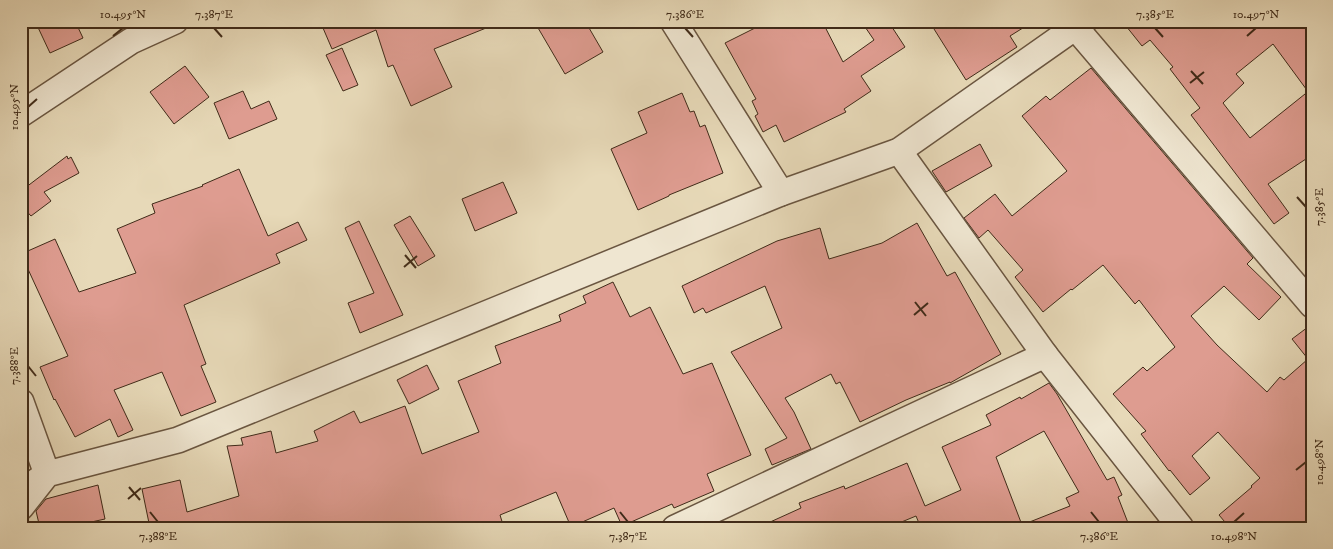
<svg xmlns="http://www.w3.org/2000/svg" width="1333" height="549" font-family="'IM FELL DW Pica',serif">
<rect width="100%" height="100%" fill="#e7d9b8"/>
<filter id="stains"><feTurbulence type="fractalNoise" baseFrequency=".004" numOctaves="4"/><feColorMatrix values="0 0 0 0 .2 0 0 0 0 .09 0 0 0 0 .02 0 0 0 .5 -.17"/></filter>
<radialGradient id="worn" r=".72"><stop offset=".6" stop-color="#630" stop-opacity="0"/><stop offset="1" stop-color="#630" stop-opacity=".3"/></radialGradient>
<g fill="#de9c90" stroke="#402b19" fill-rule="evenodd">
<path d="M 35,21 L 75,21 L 83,38 L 50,53 Z"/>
<path d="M 320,21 L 500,21 L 501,22 L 434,49 L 452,87 L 411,106 L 393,65 L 388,67 L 376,30 L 332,49 Z"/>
<path d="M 534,21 L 585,21 L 603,52 L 565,74 Z"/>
<path d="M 769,21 L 822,21 L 843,62 L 874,40 L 861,21 L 888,21 L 905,47 L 861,76 L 871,91 L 844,109 L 846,112 L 784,142 L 776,125 L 763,132 L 755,116 L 758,114 L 752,101 L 756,99 L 725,43 Z"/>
<path d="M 929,21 L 1034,21 L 1010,36 L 1017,47 L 966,80 Z"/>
<path d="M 1122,21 L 1312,21 L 1312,97 L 1273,44 L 1236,74 L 1244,83 L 1223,103 L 1250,138 L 1305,94 L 1312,103 L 1312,155 L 1268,184 L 1289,213 L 1274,224 L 1191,115 L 1200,108 L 1170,69 L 1173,67 L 1150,40 L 1142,46 Z"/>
<path d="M 342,48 L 358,85 L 343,91 L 326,55 Z"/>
<path d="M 185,66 L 209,97 L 174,124 L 150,92 Z"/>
<path d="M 1091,68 L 1253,258 L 1247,264 L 1281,297 L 1259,320 L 1224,286 L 1191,316 L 1217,345 L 1267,392 L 1280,377 L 1284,380 L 1308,359 L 1292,339 L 1312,324 L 1312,528 L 1230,528 L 1219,515 L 1252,487 L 1251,486 L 1260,478 L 1218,432 L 1192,456 L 1210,478 L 1190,495 L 1170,470 L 1169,471 L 1141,434 L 1146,431 L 1113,394 L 1143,367 L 1147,371 L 1175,347 L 1139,300 L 1135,304 L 1103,265 L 1072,290 L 1071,289 L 1043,312 L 1015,277 L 1023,270 L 988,230 L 979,238 L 964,218 L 995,194 L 1012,216 L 1067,171 L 1022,116 L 1046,96 L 1050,100 Z"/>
<path d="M 243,91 L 251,109 L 269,101 L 277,119 L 229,139 L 214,103 Z"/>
<path d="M 682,93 L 690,112 L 694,111 L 700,127 L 705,125 L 723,173 L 669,195 L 669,196 L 638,210 L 611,149 L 647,133 L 638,112 Z"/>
<path d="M 980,144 L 992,166 L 946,192 L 932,171 Z"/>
<path d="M 67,156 L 68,159 L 71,157 L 79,173 L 44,192 L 51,201 L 31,216 L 21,205 L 21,191 Z"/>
<path d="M 239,169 L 268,236 L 298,222 L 307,240 L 276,254 L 280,263 L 184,305 L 206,364 L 201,366 L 216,402 L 181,416 L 162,372 L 114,390 L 133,430 L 118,437 L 110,419 L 75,437 L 55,399 L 54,400 L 40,367 L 68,356 L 21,254 L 55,239 L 79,292 L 136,273 L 117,229 L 155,213 L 152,204 L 203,186 L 202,185 Z"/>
<path d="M 503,182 L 517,213 L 475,231 L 462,199 Z"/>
<path d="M 410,216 L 435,256 L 418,266 L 394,225 Z"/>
<path d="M 359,221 L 403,315 L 360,333 L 348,303 L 374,293 L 345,228 Z"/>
<path d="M 917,223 L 947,276 L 955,272 L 1001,354 L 950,383 L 950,382 L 906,400 L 860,422 L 840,382 L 836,384 L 831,374 L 785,398 L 794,412 L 811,449 L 772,465 L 765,449 L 787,438 L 731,352 L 782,328 L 765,286 L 706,313 L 703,308 L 694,313 L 682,286 L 777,241 L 820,228 L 829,259 L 882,243 Z"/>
<path d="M 613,282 L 630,317 L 650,307 L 683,374 L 712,363 L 751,455 L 707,474 L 714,491 L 674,508 L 672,504 L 622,526 L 614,508 L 571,527 L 556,492 L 500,515 L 504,528 L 150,528 L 142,489 L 180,480 L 187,512 L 239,496 L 227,446 L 243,445 L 241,438 L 271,431 L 276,453 L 318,441 L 314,431 L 354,411 L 360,423 L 405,406 L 422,454 L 479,432 L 458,381 L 501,363 L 495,346 L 561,321 L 559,315 L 586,303 L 583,296 Z"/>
<path d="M 427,365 L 439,389 L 409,404 L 397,380 Z"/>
<path d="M 1049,383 L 1057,394 L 1107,480 L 1114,477 L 1122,495 L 1118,497 L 1130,528 L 921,528 L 916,516 L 887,528 L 757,528 L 801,508 L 799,503 L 844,486 L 845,489 L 907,463 L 925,506 L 961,490 L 942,447 L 991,425 L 986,415 L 1020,397 L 1021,399 ZM 1044,431 L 1079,492 L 1066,498 L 1070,506 L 1022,525 L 996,457 Z"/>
<path d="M 98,485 L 105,519 L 64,528 L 40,528 L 36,511 L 46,499 Z"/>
</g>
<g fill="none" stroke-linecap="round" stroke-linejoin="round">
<defs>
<g id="minor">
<path d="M 673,21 L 781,193"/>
<path d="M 1075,27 L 1312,305"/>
<path d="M 21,114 L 131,41 L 175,21"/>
<path d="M 899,151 L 1045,355 L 1181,528"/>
<path d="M 21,402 L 47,474 L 34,483"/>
<path d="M 21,507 L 47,474 L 178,440 L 781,193 L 899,151 L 1084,21"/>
<path d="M 675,528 L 1045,355"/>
</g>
</defs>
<use href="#minor" stroke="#6a5641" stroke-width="28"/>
<use href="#minor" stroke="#efe6d1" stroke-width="25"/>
</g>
<path fill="none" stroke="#402b19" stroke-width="2" d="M 214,28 L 222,37M 685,28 L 693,37M 1155,28 L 1163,37M 113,36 L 123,28M 1247,36 L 1256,28M 1191,71 L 1203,84M 1190,83 L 1204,72M 28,107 L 37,99M 1297,197 L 1306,207M 405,255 L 416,268M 404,267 L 417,256M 915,302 L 926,316M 914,315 L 928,303M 28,366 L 36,376M 1296,470 L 1306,462M 129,487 L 140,500M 128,499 L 141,488M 150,512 L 158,522M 620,512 L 628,522M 1091,512 L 1099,522M 1234,522 L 1244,513"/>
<rect width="1333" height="549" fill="none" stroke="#e7d9b8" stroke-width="55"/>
<rect x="28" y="28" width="1278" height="494" fill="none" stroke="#402b19" stroke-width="2"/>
<g font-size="12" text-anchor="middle" fill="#402b19">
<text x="123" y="18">10.495°N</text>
<text x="214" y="18">7.387°E</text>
<text x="685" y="18">7.386°E</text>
<text x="1155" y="18">7.385°E</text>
<text x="1256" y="18">10.497°N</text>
<text transform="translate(14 107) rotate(-90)" y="4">10.495°N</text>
<text transform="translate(1319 207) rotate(-90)" y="4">7.385°E</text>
<text transform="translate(14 366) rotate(-90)" y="4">7.388°E</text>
<text transform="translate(1319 462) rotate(-90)" y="4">10.498°N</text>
<text x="158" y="540">7.388°E</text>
<text x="628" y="540">7.387°E</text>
<text x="1099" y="540">7.386°E</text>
<text x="1234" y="540">10.498°N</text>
</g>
<rect width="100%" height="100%" filter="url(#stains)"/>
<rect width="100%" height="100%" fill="url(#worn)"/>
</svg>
